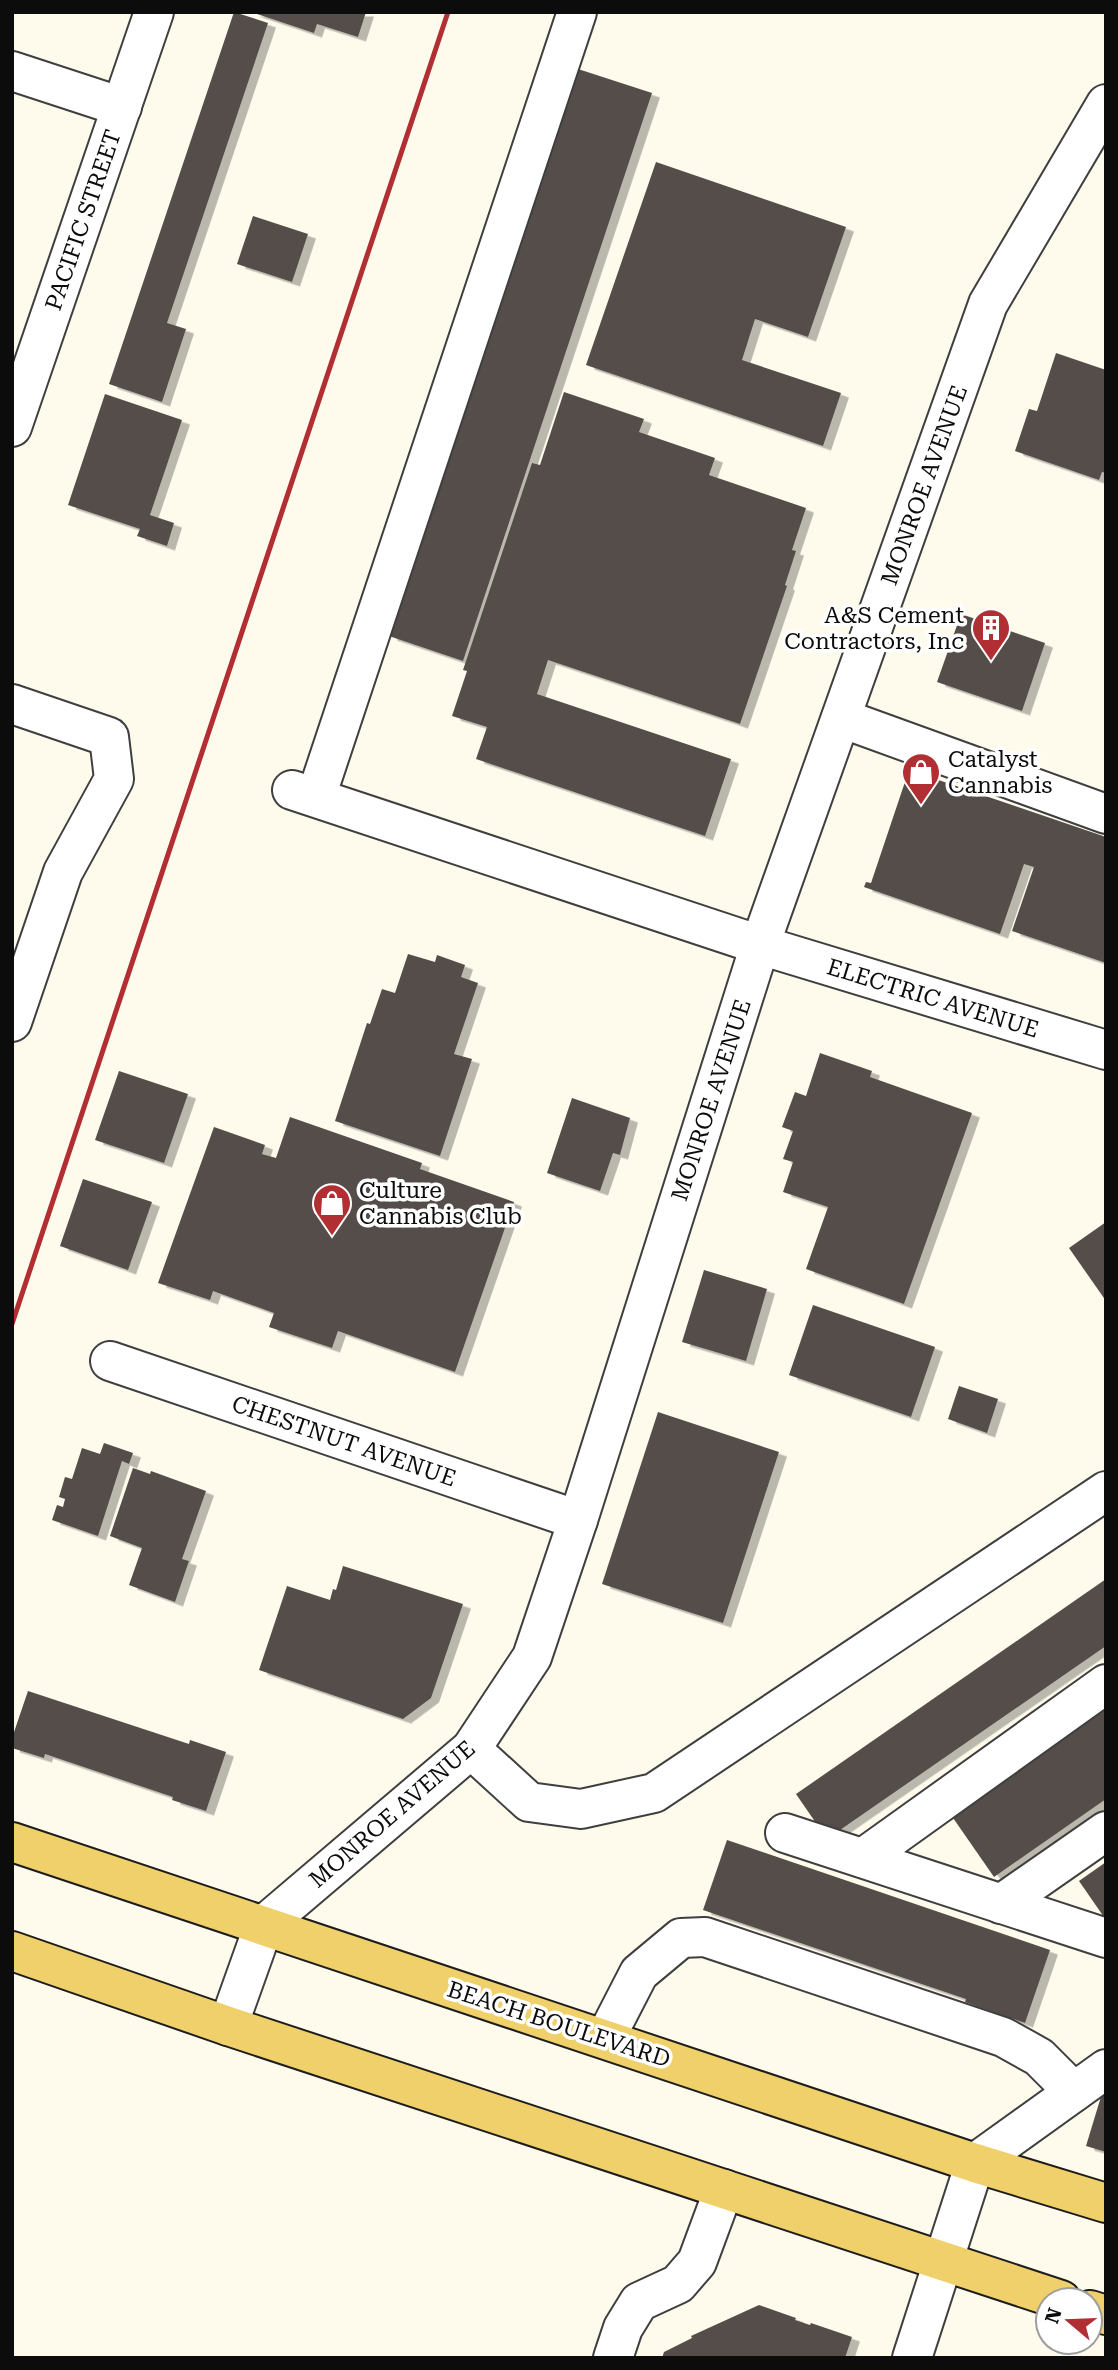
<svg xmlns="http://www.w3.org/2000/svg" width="1118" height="2370" font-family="'Roboto Serif',serif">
<defs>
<filter id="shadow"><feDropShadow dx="8" dy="4.5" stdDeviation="0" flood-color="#0004"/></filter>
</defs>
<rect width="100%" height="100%" fill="#fefaec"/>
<g fill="#544d49" filter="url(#shadow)">
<path d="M 234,12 L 268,23 L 167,323 L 186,329 L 162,402 L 109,384 Z"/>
<path d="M 251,12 L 366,12 L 358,37 L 317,24 L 314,33 Z"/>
<path d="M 578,69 L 652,93 L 463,661 L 389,636 Z"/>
<path d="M 656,162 L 846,227 L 808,337 L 755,319 L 742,360 L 841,393 L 823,446 L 586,365 Z"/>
<path d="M 253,216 L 308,234 L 292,282 L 237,264 Z"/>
<path d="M 1056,353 L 1106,370 L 1106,473 L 1102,472 L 1099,480 L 1015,451 L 1029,409 L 1037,411 Z"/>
<path d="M 564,392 L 644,419 L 639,432 L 715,458 L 709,475 L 806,508 L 792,550 L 796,551 L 785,585 L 787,586 L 740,724 L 548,660 L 537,694 L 731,759 L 705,836 L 476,759 L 487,727 L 452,716 L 467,671 L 463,670 L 532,463 L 540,465 Z"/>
<path d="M 105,394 L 182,420 L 150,515 L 174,523 L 167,546 L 137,536 L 140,529 L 68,505 Z"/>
<path d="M 961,614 L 1045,643 L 1022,711 L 937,682 Z"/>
<path d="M 909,770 L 1106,837 L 1106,963 L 1012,931 L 1034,867 L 1024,864 L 1000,934 L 864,887 L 866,882 L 871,883 Z"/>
<path d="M 408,954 L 435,962 L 437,955 L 465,965 L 461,977 L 478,983 L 454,1054 L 472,1059 L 440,1156 L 335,1121 L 367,1023 L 370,1024 L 382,989 L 395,993 Z"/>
<path d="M 820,1053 L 872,1071 L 870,1077 L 972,1113 L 904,1304 L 806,1269 L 828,1207 L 783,1192 L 793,1162 L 783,1159 L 793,1131 L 782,1127 L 795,1092 L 806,1096 Z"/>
<path d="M 119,1071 L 188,1094 L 164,1163 L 95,1140 Z"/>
<path d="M 572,1098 L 630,1118 L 620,1155 L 613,1153 L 600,1191 L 547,1173 Z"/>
<path d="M 290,1117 L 422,1163 L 420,1169 L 514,1202 L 455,1372 L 338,1331 L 332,1348 L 269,1327 L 274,1313 L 213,1291 L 210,1300 L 158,1283 L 214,1127 L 265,1145 L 262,1154 L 276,1158 Z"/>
<path d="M 83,1179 L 152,1202 L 128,1270 L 60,1246 Z"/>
<path d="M 1106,1222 L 1106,1301 L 1069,1248 Z"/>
<path d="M 704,1270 L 767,1289 L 746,1361 L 682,1342 Z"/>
<path d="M 813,1305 L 935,1347 L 911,1417 L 789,1375 Z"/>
<path d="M 959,1386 L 998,1399 L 987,1433 L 948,1419 Z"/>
<path d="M 658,1412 L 779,1452 L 723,1623 L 602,1584 Z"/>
<path d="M 104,1443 L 133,1453 L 129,1464 L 122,1461 L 98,1536 L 52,1520 L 57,1505 L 63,1507 L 65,1499 L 59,1497 L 65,1477 L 72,1479 L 82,1448 L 100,1454 Z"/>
<path d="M 133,1468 L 150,1474 L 151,1471 L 206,1491 L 182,1559 L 189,1561 L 175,1602 L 129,1585 L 142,1548 L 110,1536 Z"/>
<path d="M 343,1566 L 463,1604 L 431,1698 L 403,1719 L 259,1670 L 287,1586 L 330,1600 L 333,1589 L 336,1590 Z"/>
<path d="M 1106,1579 L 1106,1646 L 827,1839 L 796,1794 Z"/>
<path d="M 28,1691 L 189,1744 L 190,1740 L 226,1752 L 206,1811 L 172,1800 L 173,1797 L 45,1754 L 44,1758 L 12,1748 L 12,1738 Z"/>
<path d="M 1106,1709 L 1106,1799 L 994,1877 L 951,1815 Z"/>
<path d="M 727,1840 L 1050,1950 L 1025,2023 L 965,2002 L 966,1999 L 703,1910 Z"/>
<path d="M 1106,1862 L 1106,1920 L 1079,1881 Z"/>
<path d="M 1103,2090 L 1106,2091 L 1106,2152 L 1086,2146 Z"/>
<path d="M 759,2305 L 796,2318 L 795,2320 L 810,2325 L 811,2323 L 852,2337 L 845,2358 L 662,2358 L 664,2352 L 692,2338 L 691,2336 Z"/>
</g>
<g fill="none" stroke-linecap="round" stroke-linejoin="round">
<defs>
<g id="minor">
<path d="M 12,71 L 122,107"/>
<path d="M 12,427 L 154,12"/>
<path d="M 12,704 L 109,737 L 114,779 L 63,872 L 12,1022"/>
<path d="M 841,718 L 1106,814"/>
<path d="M 292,790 L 760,945 L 1106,1050"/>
<path d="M 316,797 L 577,12"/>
<path d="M 110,1361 L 578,1520"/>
<path d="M 471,1749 L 529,1802 L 581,1809 L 654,1793 L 1106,1491"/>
<path d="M 785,1833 L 1106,1938"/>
<path d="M 863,1858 L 1106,1684"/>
<path d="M 1001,1904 L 1106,1831"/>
<path d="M 228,2026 L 264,1925 L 471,1749 L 532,1657 L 578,1520 L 760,945 L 988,304 L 1106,104"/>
<path d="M 605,2039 L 639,1973 L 681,1938 L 705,1937 L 1003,2037 L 1039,2057 L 1074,2092"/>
<path d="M 613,2358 L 623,2328 L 639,2302 L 678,2284 L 697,2262 L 724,2189"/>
<path d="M 912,2358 L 975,2163 L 1106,2069"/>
</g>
<g id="major">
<path d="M 12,1842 L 975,2163 L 1106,2203"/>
<path d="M 12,1951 L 228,2026 L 1061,2300"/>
<path d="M 1090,2310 L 1106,2315"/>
</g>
</defs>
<use href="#minor" stroke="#3f3f3f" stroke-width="42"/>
<use href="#major" stroke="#1d1d1d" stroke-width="42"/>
<use href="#minor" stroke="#fff" stroke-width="38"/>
<use href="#major" stroke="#efd06b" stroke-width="38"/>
<path stroke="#b12e33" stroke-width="5" d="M 12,1324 L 448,12"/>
</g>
<defs>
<symbol id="building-pin" viewBox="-11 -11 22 30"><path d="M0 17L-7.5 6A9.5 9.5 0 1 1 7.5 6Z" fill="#b12e33" stroke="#fff"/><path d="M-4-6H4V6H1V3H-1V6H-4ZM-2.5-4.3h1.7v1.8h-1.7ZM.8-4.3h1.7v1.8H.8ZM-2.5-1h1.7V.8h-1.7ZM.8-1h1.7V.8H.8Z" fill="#fff"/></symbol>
<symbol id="shop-pin" viewBox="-11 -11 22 30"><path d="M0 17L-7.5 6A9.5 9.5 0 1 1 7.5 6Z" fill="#b12e33" stroke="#fff"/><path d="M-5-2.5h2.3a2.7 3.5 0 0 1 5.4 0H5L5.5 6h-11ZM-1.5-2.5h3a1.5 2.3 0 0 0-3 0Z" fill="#fff"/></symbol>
</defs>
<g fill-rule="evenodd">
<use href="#building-pin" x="969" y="606" width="44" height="60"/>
<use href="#shop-pin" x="899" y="750" width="44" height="60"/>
<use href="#shop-pin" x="310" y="1181" width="44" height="60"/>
</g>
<g text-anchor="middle" stroke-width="7" stroke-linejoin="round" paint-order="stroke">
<g font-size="23" fill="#0c0c0c" stroke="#fff">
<text transform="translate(83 220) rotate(-71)" y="8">PACIFIC STREET</text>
<text transform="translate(924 485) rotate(-70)" y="8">MONROE AVENUE</text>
<text transform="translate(933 998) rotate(17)" y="8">ELECTRIC AVENUE</text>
<text transform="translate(711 1100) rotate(-72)" y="8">MONROE AVENUE</text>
<text transform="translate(344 1441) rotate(19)" y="8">CHESTNUT AVENUE</text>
<text transform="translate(392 1814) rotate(-41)" y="8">MONROE AVENUE</text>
<text transform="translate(559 2024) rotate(18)" y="8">BEACH BOULEVARD</text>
</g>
<g font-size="23" fill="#0c0c0c" stroke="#fff" text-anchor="start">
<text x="964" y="623" text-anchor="end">A&amp;S Cement<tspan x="964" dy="26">Contractors, Inc</tspan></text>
<text x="948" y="767">Catalyst<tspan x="948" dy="26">Cannabis</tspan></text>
<text x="359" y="1198">Culture<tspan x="359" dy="26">Cannabis Club</tspan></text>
</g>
</g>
<rect width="1118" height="2370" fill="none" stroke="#0c0c0c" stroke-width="28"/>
<g transform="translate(1069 2321) rotate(289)"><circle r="33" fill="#ffffff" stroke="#9e9e9e" stroke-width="2"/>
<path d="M0-5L12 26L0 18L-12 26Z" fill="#b12e33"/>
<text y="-10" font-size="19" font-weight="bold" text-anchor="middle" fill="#0c0c0c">N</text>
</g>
</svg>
